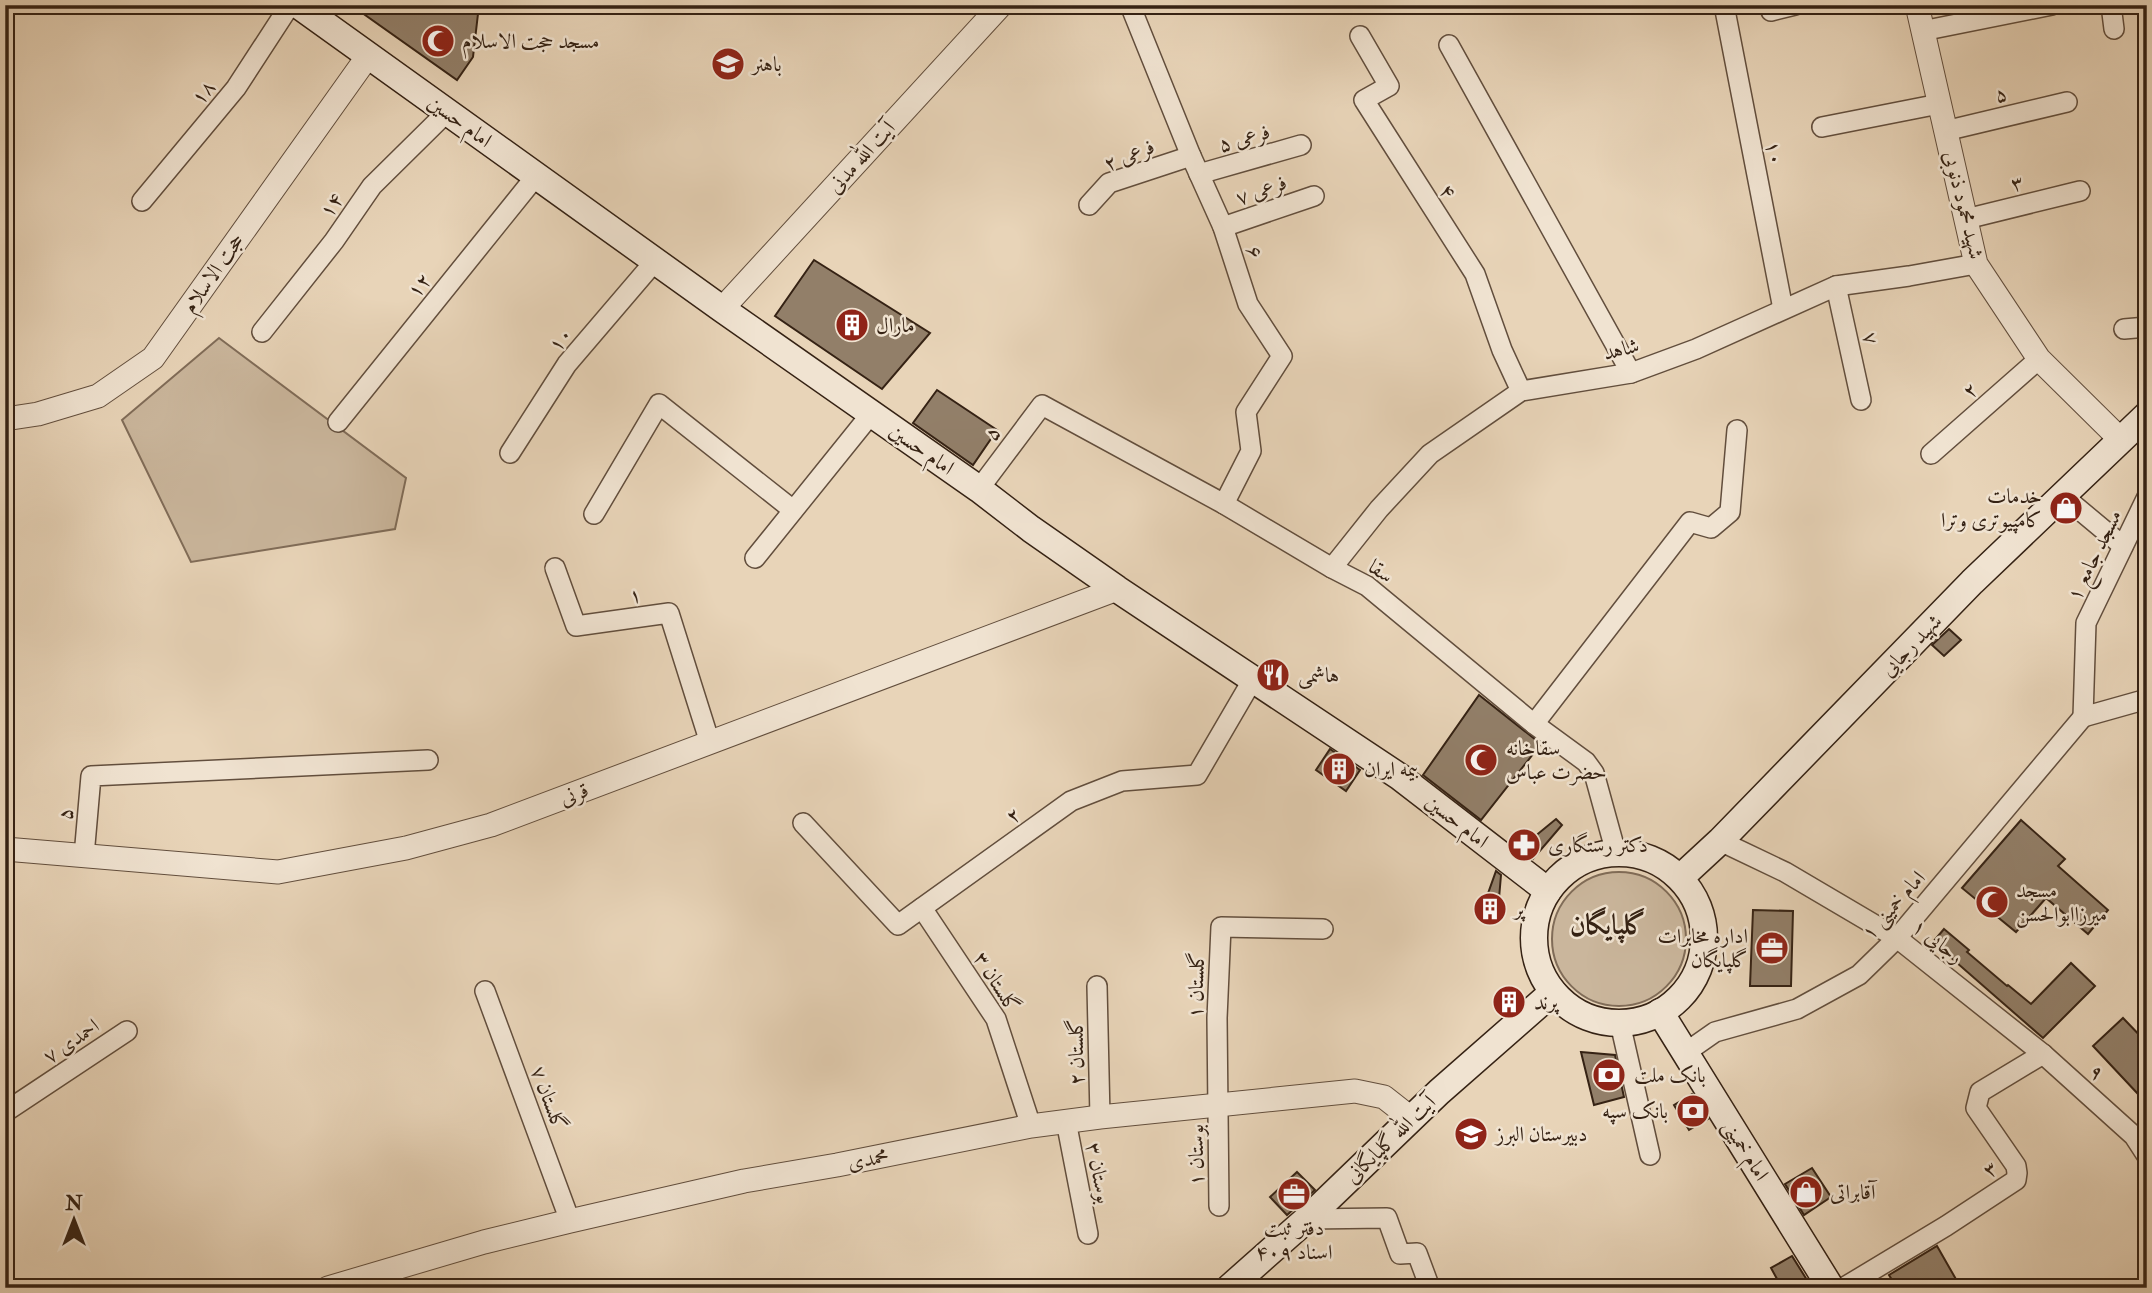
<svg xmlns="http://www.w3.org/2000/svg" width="2152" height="1293" font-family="'IM FELL Double Pica',Amiri,serif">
<rect width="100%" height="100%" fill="#e8d4b8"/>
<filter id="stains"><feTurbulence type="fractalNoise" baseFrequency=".00286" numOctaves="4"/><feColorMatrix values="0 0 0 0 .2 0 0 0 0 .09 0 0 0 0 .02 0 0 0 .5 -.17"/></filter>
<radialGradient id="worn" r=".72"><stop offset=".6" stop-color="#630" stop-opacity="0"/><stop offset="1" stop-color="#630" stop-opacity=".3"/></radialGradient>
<g fill="#cab69c" stroke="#806c58" stroke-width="2">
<path d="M 219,338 L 406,478 L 395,529 L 191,562 L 122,420 Z"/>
<circle cx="1619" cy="939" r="67"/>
</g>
<g fill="#927f69" stroke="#352214" stroke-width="2">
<path d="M 351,5 L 479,5 L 473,57 L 457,80 Z"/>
<path d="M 814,260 L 930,333 L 882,389 L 775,316 Z"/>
<path d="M 937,390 L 997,430 L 973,465 L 913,423 Z"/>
<path d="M 1949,629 L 1961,640 L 1944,656 L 1932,645 Z"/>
<path d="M 1479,695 L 1541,744 L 1481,820 L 1423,775 Z"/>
<path d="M 1330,749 L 1360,770 L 1346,791 L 1316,770 Z"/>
<path d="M 1556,819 L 1562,825 L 1533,859 L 1516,846 L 1523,838 L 1528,842 Z"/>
<path d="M 2021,820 L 2065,859 L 2058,866 L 2108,910 L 2088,934 L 2046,898 L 2016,932 L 1962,888 Z"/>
<path d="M 1496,871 L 1501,875 L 1497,922 L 1480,916 Z"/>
<path d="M 1753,910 L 1793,911 L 1791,986 L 1750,986 Z"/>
<path d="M 1944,929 L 1969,950 L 1967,952 L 2007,986 L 2008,985 L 2031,1004 L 2071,963 L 2095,986 L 2043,1038 L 1933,942 Z"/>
<path d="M 1510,990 L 1521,1000 L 1506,1012 L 1497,1003 Z"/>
<path d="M 2123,1018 L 2147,1043 L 2147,1086 L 2138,1094 L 2093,1046 Z"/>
<path d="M 1581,1052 L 1615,1055 L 1624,1097 L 1594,1105 Z"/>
<path d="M 1692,1094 L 1708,1119 L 1689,1130 L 1674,1105 Z"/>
<path d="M 1812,1168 L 1831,1197 L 1804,1215 L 1785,1184 Z"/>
<path d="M 1297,1172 L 1315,1190 L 1287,1215 L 1270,1197 Z"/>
<path d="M 1937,1246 L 1961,1288 L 1897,1288 L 1889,1275 Z"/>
<path d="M 1792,1256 L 1812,1288 L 1782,1288 L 1771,1268 Z"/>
</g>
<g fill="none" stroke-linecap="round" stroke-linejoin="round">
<defs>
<g id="minor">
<path d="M 1130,5 L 1191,156 L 1223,227 L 1248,304 L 1282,356 L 1246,412 L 1251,451 L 1224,504"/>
<path d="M 1724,5 L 1783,309"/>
<path d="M 2111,5 L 2114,29"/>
<path d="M 1771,11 L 1795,5"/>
<path d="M 1922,31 L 2052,5"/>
<path d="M 1360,36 L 1389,86 L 1364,100 L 1475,274 L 1502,350 L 1521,391"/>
<path d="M 1449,45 L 1631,373"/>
<path d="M 1822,127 L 1939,104"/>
<path d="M 1945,131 L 2067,102"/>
<path d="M 1199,174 L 1301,145"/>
<path d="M 142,201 L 236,88 L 290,5"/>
<path d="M 1089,205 L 1109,183 L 1191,156"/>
<path d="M 1966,219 L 2080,191"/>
<path d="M 1223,227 L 1314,196"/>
<path d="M 1836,286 L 1861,400"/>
<path d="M 2124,329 L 2147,327"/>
<path d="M 262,332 L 334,241 L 372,186 L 447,112"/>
<path d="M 338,422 L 536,176"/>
<path d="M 510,453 L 567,364 L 655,261"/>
<path d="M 1931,454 L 2039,359"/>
<path d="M 979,489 L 1042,405 L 1224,504 L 1332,568 L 1367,586 L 1534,724 L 1586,762 L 1594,773 L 1616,853"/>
<path d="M 2063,496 L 2123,546"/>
<path d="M 594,514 L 659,404 L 793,510"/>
<path d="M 755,558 L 871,414"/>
<path d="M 555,568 L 576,626 L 669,613 L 710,743"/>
<path d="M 1332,568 L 1379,509 L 1430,454 L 1521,391 L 1631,373 L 1696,349 L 1836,286 L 1909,276 L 1976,264"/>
<path d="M 2083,717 L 2086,623 L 2147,497"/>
<path d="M 2083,717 L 2147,699"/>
<path d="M 1534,724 L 1690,522 L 1711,528 L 1730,512 L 1737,430"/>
<path d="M 803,823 L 898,925 L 1071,801 L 1122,781 L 1197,775 L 1253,679"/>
<path d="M 1720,841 L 1785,872 L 1897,938 L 2043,1054 L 2134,1136 L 2147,1156"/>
<path d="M 84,856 L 91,776 L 428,760"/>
<path d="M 922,908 L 996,1019 L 1031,1126"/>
<path d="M 1097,986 L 1100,1117"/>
<path d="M 485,991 L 570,1221"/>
<path d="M 1620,1023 L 1650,1155"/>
<path d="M 1685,1053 L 1715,1032 L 1797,1009 L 1859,975 L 1897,938 L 2083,717"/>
<path d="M 5,1112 L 127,1031"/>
<path d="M 1066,1121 L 1088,1234"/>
<path d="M 1219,1206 L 1217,1018 L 1221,927 L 1323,929"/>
<path d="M 1307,1219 L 1387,1218 L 1400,1254 L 1417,1253 L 1430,1288"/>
<path d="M 1843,1288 L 1946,1226 L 2016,1180 L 2017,1173 L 2016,1166 L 1976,1108 L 1980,1092 L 2043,1054"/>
</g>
<g id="tertiary">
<path d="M 1917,5 L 1976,264 L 2039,359 L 2121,440"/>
<path d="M 722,309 L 1001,5"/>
<path d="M 5,419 L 38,414 L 98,396 L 153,358 L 368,56"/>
<path d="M 5,849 L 278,872 L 406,848 L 491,825 L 1117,589"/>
<path d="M 328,1288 L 484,1242 L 570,1221 L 744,1181 L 837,1165 L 1031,1126 L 1100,1117 L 1355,1091 L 1384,1097 L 1412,1119"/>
</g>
<g id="secondary">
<path d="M 298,5 L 722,309 L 979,489 L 1031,529 L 1117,589 L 1400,777 L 1548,891"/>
<circle cx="1619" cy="938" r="85"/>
<path d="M 1680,878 L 1720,841 L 1972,582 L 2147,415"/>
<path d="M 1660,1012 L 1831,1288"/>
<path d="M 1229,1288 L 1307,1219 L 1439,1092 L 1553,992"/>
</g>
</defs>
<use href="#minor" stroke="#624e3d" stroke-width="22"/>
<use href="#tertiary" stroke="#624e3d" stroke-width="25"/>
<use href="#secondary" stroke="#352214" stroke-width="29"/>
<use href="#minor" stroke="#f0e3d1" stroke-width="19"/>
<use href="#tertiary" stroke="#f0e3d1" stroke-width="23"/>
<use href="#secondary" stroke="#f0e3d1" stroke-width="26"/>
</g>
<defs>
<symbol id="mosque-disc" viewBox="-11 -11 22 22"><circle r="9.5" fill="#8f2418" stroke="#f0e3d1"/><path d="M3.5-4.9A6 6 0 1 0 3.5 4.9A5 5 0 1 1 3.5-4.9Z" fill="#fff"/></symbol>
<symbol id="school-disc" viewBox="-11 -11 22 22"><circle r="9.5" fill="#8f2418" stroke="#f0e3d1"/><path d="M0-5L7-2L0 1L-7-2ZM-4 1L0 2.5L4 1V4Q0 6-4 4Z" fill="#fff"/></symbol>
<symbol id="building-disc" viewBox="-11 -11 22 22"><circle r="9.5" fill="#8f2418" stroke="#f0e3d1"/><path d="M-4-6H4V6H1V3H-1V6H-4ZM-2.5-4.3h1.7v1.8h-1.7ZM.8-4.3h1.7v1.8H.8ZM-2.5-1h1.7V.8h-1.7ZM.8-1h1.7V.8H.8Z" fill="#fff"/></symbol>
<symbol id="shop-disc" viewBox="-11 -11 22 22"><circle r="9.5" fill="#8f2418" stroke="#f0e3d1"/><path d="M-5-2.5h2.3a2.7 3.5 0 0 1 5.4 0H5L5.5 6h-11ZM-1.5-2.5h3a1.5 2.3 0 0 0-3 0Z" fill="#fff"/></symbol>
<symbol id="restaurant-disc" viewBox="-11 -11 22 22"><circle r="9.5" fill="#8f2418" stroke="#f0e3d1"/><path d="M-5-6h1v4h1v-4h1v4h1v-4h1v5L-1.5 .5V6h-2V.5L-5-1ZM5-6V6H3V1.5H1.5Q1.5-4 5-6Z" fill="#fff"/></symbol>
<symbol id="pharmacy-disc" viewBox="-11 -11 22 22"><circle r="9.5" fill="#8f2418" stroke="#f0e3d1"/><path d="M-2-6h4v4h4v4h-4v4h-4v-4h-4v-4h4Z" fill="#fff"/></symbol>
<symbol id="office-disc" viewBox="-11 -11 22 22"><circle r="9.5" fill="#8f2418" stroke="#f0e3d1"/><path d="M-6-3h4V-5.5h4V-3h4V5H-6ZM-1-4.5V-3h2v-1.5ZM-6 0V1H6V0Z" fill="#fff"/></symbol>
<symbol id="bank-disc" viewBox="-11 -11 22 22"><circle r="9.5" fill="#8f2418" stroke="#f0e3d1"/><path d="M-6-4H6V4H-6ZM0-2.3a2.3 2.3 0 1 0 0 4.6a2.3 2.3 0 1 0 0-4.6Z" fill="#fff"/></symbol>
</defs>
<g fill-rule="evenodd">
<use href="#mosque-disc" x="419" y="22" width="38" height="38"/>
<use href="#school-disc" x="709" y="45" width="38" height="38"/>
<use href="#building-disc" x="833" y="306" width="38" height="38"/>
<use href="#shop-disc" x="2047" y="489" width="38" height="38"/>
<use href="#restaurant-disc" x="1254" y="656" width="38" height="38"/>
<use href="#mosque-disc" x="1462" y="741" width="38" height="38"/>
<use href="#building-disc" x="1320" y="750" width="38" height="38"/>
<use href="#pharmacy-disc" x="1505" y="826" width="38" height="38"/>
<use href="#mosque-disc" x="1973" y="883" width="38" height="38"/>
<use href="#building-disc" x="1471" y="890" width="38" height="38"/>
<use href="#office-disc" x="1753" y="929" width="38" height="38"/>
<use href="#building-disc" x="1490" y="983" width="38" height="38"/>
<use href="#bank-disc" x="1590" y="1056" width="38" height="38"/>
<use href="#bank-disc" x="1674" y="1092" width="38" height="38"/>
<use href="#school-disc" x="1452" y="1115" width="38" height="38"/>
<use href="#shop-disc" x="1787" y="1173" width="38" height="38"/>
<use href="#office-disc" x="1275" y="1175" width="38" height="38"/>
</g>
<g text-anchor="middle" stroke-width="5" stroke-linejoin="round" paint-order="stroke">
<g font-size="21" fill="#352214" stroke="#f0e3d1" text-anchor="start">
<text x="462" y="48">مسجد حجت الاسلام</text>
<text x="752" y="71">باهنر</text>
<text x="876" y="332">مارال</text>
<text x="2042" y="503" text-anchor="end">خدمات<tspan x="2042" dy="24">کامپیوتری وترا</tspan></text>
<text x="1298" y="682">هاشمی</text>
<text x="1506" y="755">سقاخانه<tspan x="1506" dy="24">حضرت عباس</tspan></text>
<text x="1364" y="776">بیمه ایران</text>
<text x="1548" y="852">دکتر رستگاری</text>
<text x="2016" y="897">مسجد<tspan x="2016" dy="24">میرزاابوالحسن</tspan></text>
<text x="1514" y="916">پر</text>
<text x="1748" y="943" text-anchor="end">اداره مخابرات<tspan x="1748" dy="24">گلپایگان</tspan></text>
<text x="1534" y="1009">پرند</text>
<text x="1634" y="1082">بانک ملت</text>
<text x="1668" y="1118" text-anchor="end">بانک سپه</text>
<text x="1496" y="1141">دبیرستان البرز</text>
<text x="1830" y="1199">آقابراتی</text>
<text x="1294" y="1235" text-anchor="middle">دفتر ثبت<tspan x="1294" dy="24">اسناد ۴۰۹</tspan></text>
</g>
<g font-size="21" fill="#352214" stroke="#f0e3d1">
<text transform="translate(203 92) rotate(-50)" y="7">۱۸</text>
<text transform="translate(2001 94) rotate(-13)" y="7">۵</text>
<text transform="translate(460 121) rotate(36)" y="7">امام حسین</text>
<text transform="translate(1244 138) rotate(-16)" y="7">فرعی ۵</text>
<text transform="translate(1775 153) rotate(79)" y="7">۱۰</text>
<text transform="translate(1129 155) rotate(-22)" y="7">فرعی ۲</text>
<text transform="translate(861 157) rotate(-48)" y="7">آیت الله مدنی</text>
<text transform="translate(2017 183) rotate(-14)" y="7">۳</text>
<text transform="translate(1261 190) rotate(-19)" y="7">فرعی ۷</text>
<text transform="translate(1448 191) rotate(57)" y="7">۴</text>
<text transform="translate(331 205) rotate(-55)" y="7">۱۴</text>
<text transform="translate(1964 205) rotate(76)" y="7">شهید محمود ذنوبی</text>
<text transform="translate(1255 252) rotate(72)" y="7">۶</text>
<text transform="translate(213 273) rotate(-55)" y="7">حجت الاسلام</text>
<text transform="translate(419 285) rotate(-51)" y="7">۱۲</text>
<text transform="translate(1871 338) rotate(78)" y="7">۷</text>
<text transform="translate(560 339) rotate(-51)" y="7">۱۰</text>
<text transform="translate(1621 349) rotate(-14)" y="7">شاهد</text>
<text transform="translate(1970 390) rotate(-41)" y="7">۲</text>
<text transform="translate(992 433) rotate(-53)" y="7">۵</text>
<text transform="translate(922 449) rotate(35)" y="7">امام حسین</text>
<text transform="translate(2094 555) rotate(-64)" y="7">مسجد جامع ۱</text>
<text transform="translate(1381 571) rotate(34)" y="7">سقا</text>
<text transform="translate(635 595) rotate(-8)" y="7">۱</text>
<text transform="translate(1911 645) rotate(-46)" y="7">شهید رجایی</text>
<text transform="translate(574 794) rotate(-21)" y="7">قرنی</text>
<text transform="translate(65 814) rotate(-85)" y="7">۵</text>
<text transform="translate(1013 815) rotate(-36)" y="7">۲</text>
<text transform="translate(1457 821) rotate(38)" y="7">امام حسین</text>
<text transform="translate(1893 905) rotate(-48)" y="7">امام خمینی ۱</text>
<text transform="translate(1938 941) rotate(38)" y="7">رجایی ۱</text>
<text transform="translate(997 982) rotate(58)" y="7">گلستان ۳</text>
<text transform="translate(1196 985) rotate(-88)" y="7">گلستان ۱</text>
<text transform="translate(71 1041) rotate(-34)" y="7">احمدی ۷</text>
<text transform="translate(1076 1052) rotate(-91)" y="7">گلستان ۲</text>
<text transform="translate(2097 1072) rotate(42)" y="7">۹</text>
<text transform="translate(549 1098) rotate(70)" y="7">گلستان ۷</text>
<text transform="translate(1390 1139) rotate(-44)" y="7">آیت الله گلپایگانی</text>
<text transform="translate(1746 1150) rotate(58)" y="7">امام خمینی</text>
<text transform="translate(1196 1155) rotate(-90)" y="7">بوستان ۱</text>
<text transform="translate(868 1159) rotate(-11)" y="7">محمدی</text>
<text transform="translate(1990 1169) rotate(-36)" y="7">۳</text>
<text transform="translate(1099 1173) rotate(79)" y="7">بوستان ۳</text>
</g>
<g font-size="28" font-weight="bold" fill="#352214" stroke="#f0e3d1">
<text x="1608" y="934">گلپایگان</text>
</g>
</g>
<rect width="2152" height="1293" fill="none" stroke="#e8d4b8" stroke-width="28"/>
<rect x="7" y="7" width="2138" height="1279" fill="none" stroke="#352214" stroke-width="3.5"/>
<rect x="14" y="14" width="2124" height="1265" fill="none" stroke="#352214" stroke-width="2"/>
<g transform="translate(74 1220)" stroke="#f0e3d1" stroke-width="5" paint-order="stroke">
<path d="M0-5L12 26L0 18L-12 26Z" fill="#352214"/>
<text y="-10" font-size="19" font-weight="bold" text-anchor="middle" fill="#352214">N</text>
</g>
<rect width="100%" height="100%" filter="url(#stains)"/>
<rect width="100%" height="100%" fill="url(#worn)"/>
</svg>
